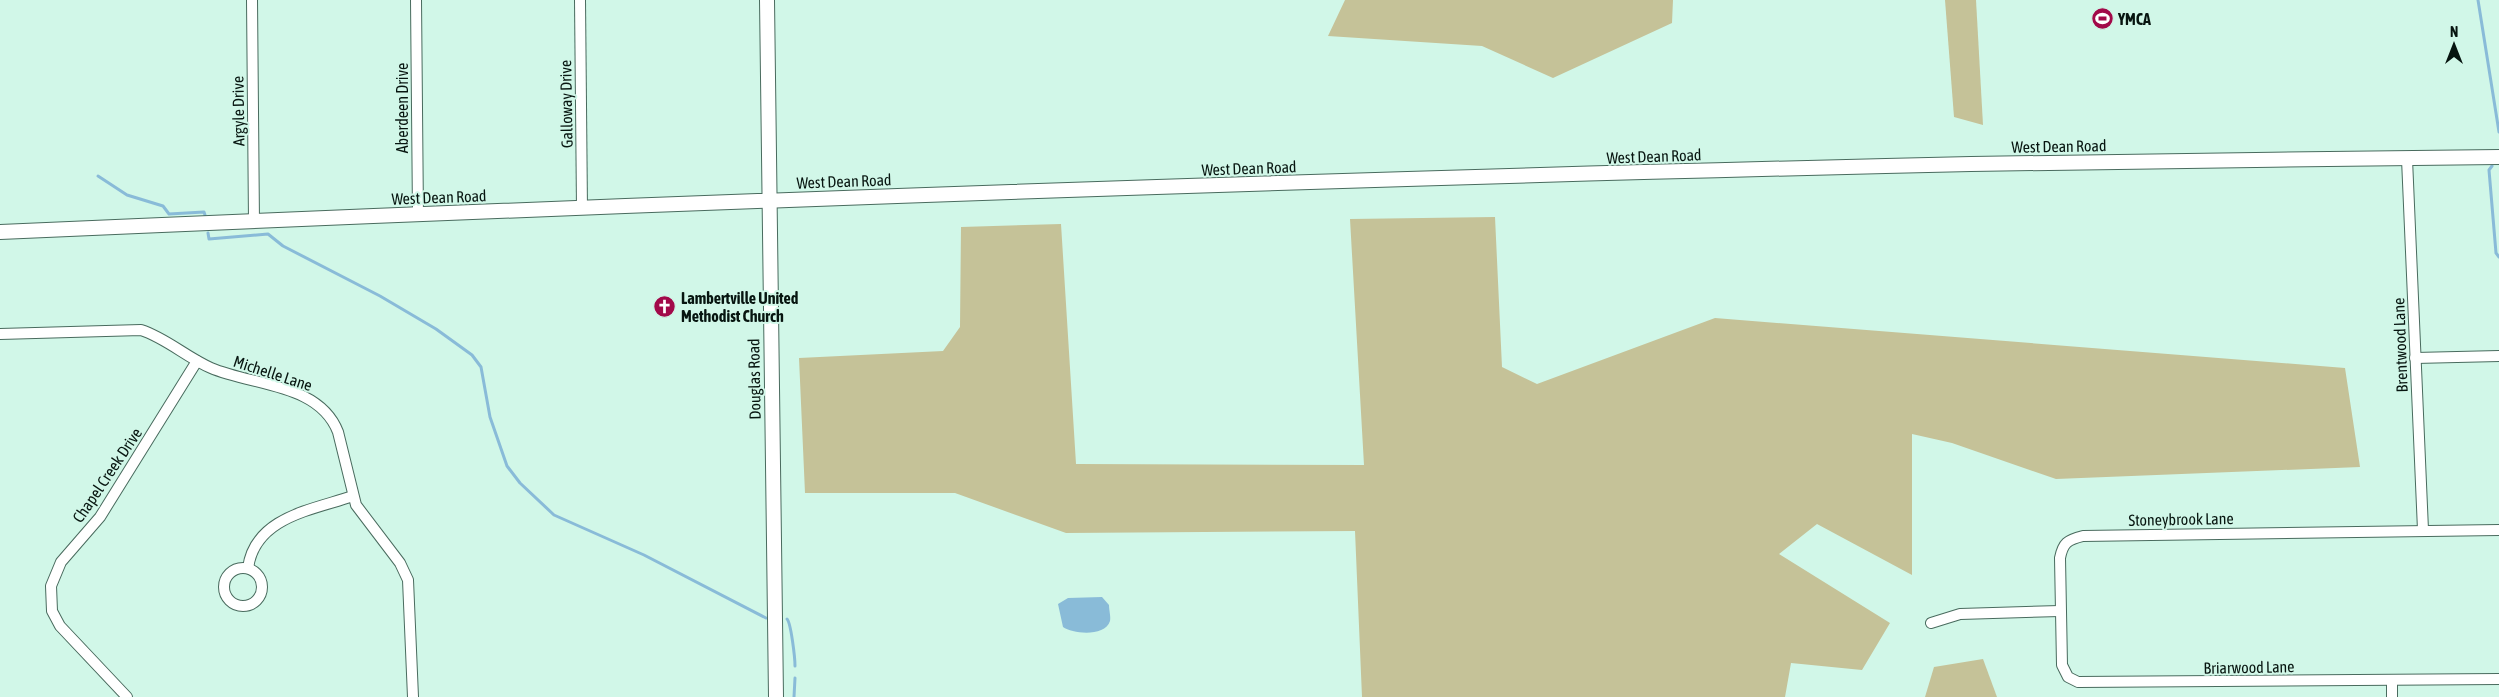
<svg xmlns="http://www.w3.org/2000/svg" width="2499" height="697" font-family="'Asap Condensed',sans-serif">
<rect width="100%" height="100%" fill="#d1f7e8"/>
<g fill="#c5c298">
<path d="M 1345,0 L 1673,0 L 1672,23 L 1553,78 L 1482,46 L 1328,36 Z"/>
<path d="M 1945,0 L 1976,0 L 1983,125 L 1954,117 Z"/>
<path d="M 1495,217 L 1502,367 L 1537,384 L 1715,318 L 2345,368 L 2360,467 L 2056,479 L 1952,443 L 1912,434 L 1912,575 L 1817,524 L 1779,554 L 1890,623 L 1862,670 L 1791,663 L 1785,697 L 1362,697 L 1355,531 L 1066,533 L 955,493 L 805,493 L 799,358 L 943,351 L 960,327 L 961,227 L 1061,224 L 1076,464 L 1364,465 L 1350,219 Z"/>
<path d="M 1983,659 L 1997,697 L 1925,697 L 1934,667 Z"/>
</g>
<path fill="#89bbd8" d="M 1102,597 L 1109,605 C 1109,610 1111,617 1110,621 C 1105,637 1073,634 1063,627 L 1058,604 L 1068,598 Z"/>
<g fill="none" stroke-linecap="round" stroke-linejoin="round">
<g stroke="#89bbd8" stroke-width="3">
<path d="M 2478,0 L 2499,132"/>
<path d="M 2492,166 L 2489,170 L 2496,253 L 2499,257"/>
<path d="M 98,176 L 127,195 L 163,206 L 169,214 L 204,212 L 205,215"/>
<path d="M 208,233 L 209,239 L 268,234 L 283,246 L 380,296 L 436,329 L 472,355 L 481,367 L 490,417 L 507,466 L 520,483 L 554,515 L 644,555 L 766,618"/>
<path d="M 787,619 C 791,623 795,658 795,666"/>
<path d="M 794,697 L 795,678"/>
</g>
<defs>
<g id="street">
<path d="M 252,0 L 254,222"/>
<path d="M 416,0 L 418,216"/>
<path d="M 580,0 L 582,209"/>
<path d="M 2407,159 L 2423,530"/>
<path d="M 0,334 L 141,330 C 166,338 186,357 211,368 C 253,386 319,383 338,432 L 356,505 L 400,563 L 408,580 L 413,697"/>
<path d="M 2415,358 L 2499,356"/>
<path d="M 2499,530 L 2083,536 C 2067,540 2063,543 2060,558 L 2062,665 L 2068,677 L 2078,682 L 2499,679"/>
<circle cx="243" cy="587" r="19"/>
<path d="M 248,568 C 255,517 312,510 353,496"/>
<path d="M 1931,623 L 1960,614 L 2060,611"/>
<path d="M 127,697 L 60,626 L 52,611 L 51,586 L 61,562 L 100,517 L 197,361"/>
<path d="M 2392,697 L 2392,681"/>
</g>
<g id="secondary">
<path d="M 767,0 L 776,697"/>
<path d="M 0,232 C 657,203 1314,179 1971,164 C 2147,160 2323,160 2499,157"/>
</g>
</defs>
<use href="#street" stroke="#496b5e" stroke-width="12"/>
<use href="#secondary" stroke="#496b5e" stroke-width="16"/>
<use href="#street" stroke="#fff" stroke-width="10"/>
<use href="#secondary" stroke="#fff" stroke-width="14"/>
</g>
<defs>
<symbol id="stadium-disc" viewBox="-11 -11 22 22"><circle r="9.5" fill="#a20949" stroke="#d1f7e8"/><path d="M0-5a6.5 5 0 1 0 0 10a6.5 5 0 1 0 0-10ZM-3.5-1.8h7v3.6h-7Z" fill="#fff"/></symbol>
<symbol id="church-disc" viewBox="-11 -11 22 22"><circle r="9.5" fill="#a20949" stroke="#d1f7e8"/><path d="M-1.2-6h2.4v3.5h3.3v2.4h-3.3V6h-2.4V-.1h-3.3v-2.4h3.3Z" fill="#fff"/></symbol>
</defs>
<g fill-rule="evenodd">
<use href="#stadium-disc" x="2090" y="6" width="25" height="25"/>
<use href="#church-disc" x="652" y="294" width="25" height="25"/>
</g>
<g text-anchor="middle" stroke-width="4" stroke-linejoin="round" paint-order="stroke">
<g font-size="16" font-weight="bold" fill="#071510" stroke="#d1f7e8" text-anchor="start">
<text x="2118" y="25">YMCA</text>
<text x="681" y="304">Lambertville United<tspan x="681" dy="18">Methodist Church</tspan></text>
</g>
<g font-size="16" fill="#071510" stroke="#d1f7e8">
<text transform="translate(566 104) rotate(-91)" y="6">Galloway Drive</text>
<text transform="translate(402 108) rotate(-90)" y="6">Aberdeen Drive</text>
<text transform="translate(238 111) rotate(-91)" y="6">Argyle Drive</text>
<text transform="translate(2059 146) rotate(-1)" y="6">West Dean Road</text>
<text transform="translate(1654 156) rotate(-2)" y="6">West Dean Road</text>
<text transform="translate(1249 168) rotate(-2)" y="6">West Dean Road</text>
<text transform="translate(844 181) rotate(-2)" y="6">West Dean Road</text>
<text transform="translate(439 197) rotate(-2)" y="6">West Dean Road</text>
<text transform="translate(2400 345) rotate(-92)" y="6">Brentwood Lane</text>
<text transform="translate(273 373) rotate(18)" y="6">Michelle Lane</text>
<text transform="translate(754 379) rotate(-91)" y="6">Douglas Road</text>
<text transform="translate(107 475) rotate(-56)" y="6">Chapel Creek Drive</text>
<text transform="translate(2181 519) rotate(-1)" y="6">Stoneybrook Lane</text>
<text transform="translate(2249 667) rotate(-1)" y="6">Briarwood Lane</text>
</g>
</g>
<g transform="translate(2454 45)" stroke="#d1f7e8" stroke-width="4" paint-order="stroke">
<path d="M0-4L9 19L0 12L-9 19Z" fill="#071510"/>
<text y="-8" font-size="14" font-weight="bold" text-anchor="middle" fill="#071510">N</text>
</g>
</svg>
